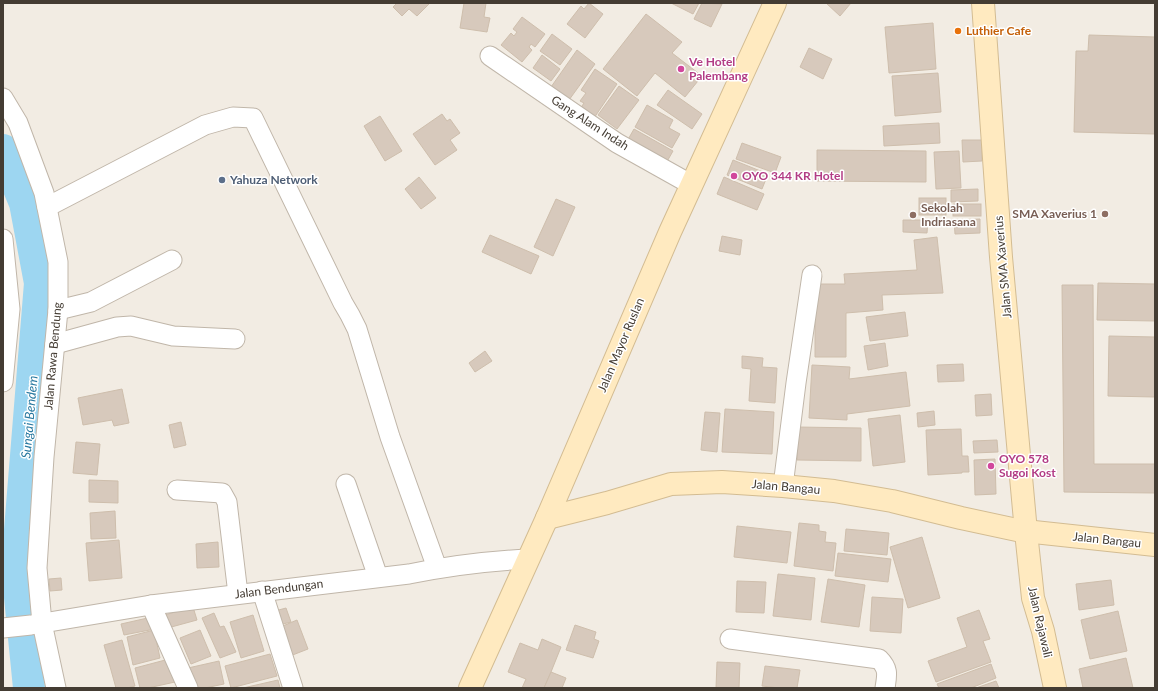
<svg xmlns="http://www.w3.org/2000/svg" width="1158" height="691" font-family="Lato,sans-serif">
<rect width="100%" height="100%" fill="#f2ece3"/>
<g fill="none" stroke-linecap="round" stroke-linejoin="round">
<path stroke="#9dd6f1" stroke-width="32" d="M 3,150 L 25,203 L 40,283 L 17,567 L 29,688"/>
</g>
<g fill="#d7c9bc" stroke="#cebeac">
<path d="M 397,3 L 430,3 L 417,16 L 409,9 L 402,16 L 393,7 Z"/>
<path d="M 464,3 L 486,3 L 484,17 L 490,18 L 487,32 L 460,28 Z"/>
<path d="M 589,3 L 603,14 L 585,38 L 567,24 L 581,6 L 584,9 Z"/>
<path d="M 671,3 L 699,3 L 693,14 Z"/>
<path d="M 702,3 L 722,4 L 711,27 L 694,19 Z"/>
<path d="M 826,3 L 851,3 L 840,16 Z"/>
<path d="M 646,14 L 682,42 L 672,53 L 702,76 L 685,97 L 655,73 L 637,96 L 603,69 Z"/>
<path d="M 522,17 L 545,34 L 535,47 L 531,44 L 529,47 L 532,50 L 522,62 L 501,45 L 511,33 L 514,36 L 517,32 L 513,29 Z"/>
<path d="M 933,23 L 936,69 L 889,73 L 885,27 Z"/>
<path d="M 552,34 L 572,49 L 560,65 L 540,51 Z"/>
<path d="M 1089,35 L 1155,37 L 1155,134 L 1074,132 L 1076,51 L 1088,51 Z"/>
<path d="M 809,48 L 832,59 L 823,79 L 800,67 Z"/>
<path d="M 577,50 L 595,64 L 569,100 L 551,87 Z"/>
<path d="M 542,55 L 560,69 L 551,81 L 533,68 Z"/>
<path d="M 595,69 L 617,84 L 592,121 L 578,112 L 584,103 L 580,101 L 586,93 L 581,90 Z"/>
<path d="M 938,73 L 941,112 L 895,116 L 892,76 Z"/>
<path d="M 619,86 L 639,100 L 617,129 L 598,115 Z"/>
<path d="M 668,90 L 702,114 L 692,129 L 657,105 Z"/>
<path d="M 647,105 L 673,120 L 669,128 L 680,134 L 672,148 L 635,127 Z"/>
<path d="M 442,114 L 447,121 L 450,119 L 460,133 L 450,140 L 457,150 L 435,165 L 413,134 Z"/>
<path d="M 380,116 L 402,151 L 385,161 L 364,126 Z"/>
<path d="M 939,123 L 940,143 L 884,146 L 883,126 Z"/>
<path d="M 634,129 L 673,151 L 665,165 L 626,143 Z"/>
<path d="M 962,140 L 982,140 L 982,161 L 963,162 Z"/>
<path d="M 742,143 L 781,157 L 775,173 L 736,159 Z"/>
<path d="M 817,150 L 926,151 L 926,182 L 817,181 Z"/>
<path d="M 959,151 L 961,188 L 936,189 L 934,152 Z"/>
<path d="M 733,160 L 768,174 L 762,189 L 727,175 Z"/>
<path d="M 419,177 L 436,198 L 421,209 L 405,189 Z"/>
<path d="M 724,177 L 764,194 L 757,210 L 717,194 Z"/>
<path d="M 978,189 L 978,201 L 951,202 L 951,190 Z"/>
<rect x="919" y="198" width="27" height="17"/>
<path d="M 556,199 L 575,207 L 553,256 L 534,247 Z"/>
<rect x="953" y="204" width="28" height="12"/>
<path d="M 980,219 L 980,233 L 955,234 L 954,220 Z"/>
<path d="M 903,220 L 928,220 L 927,233 L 903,232 Z"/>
<path d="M 490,235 L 539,256 L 531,274 L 482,252 Z"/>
<path d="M 722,236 L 742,240 L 740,255 L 719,251 Z"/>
<path d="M 937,237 L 943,293 L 882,295 L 883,310 L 846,313 L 846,357 L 815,357 L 815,284 L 845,284 L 844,274 L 917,270 L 914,240 Z"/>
<path d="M 1098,283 L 1155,284 L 1155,321 L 1097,320 Z"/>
<path d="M 1062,285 L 1093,285 L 1094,464 L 1155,464 L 1155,493 L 1064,492 Z"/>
<path d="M 905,312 L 908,336 L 870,341 L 866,317 Z"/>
<path d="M 1109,336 L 1155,337 L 1155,397 L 1108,396 Z"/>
<path d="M 885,343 L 888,366 L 868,370 L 864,346 Z"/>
<path d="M 485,351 L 492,361 L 475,372 L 469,363 Z"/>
<path d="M 742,356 L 763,358 L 762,367 L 777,368 L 775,403 L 749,401 L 751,369 L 742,368 Z"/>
<path d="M 963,364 L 964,381 L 938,382 L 937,365 Z"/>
<path d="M 812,365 L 850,367 L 849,379 L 906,372 L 910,406 L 847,414 L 847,420 L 809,418 Z"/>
<path d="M 122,389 L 129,423 L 114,426 L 112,420 L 83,425 L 78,398 Z"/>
<path d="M 991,394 L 992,415 L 976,416 L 975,395 Z"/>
<path d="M 725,409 L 774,412 L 772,454 L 722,452 Z"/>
<path d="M 934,411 L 935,425 L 918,427 L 917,413 Z"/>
<path d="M 705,412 L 720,413 L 717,452 L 701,450 Z"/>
<path d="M 900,415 L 905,462 L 873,466 L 868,419 Z"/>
<path d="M 181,422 L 186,445 L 174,448 L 169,425 Z"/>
<path d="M 797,427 L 861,428 L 861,461 L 797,460 Z"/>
<path d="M 961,429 L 962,456 L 968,456 L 969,472 L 962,472 L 962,473 L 928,475 L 926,430 Z"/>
<path d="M 997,440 L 998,452 L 974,453 L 973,441 Z"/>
<path d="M 76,442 L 100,444 L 97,475 L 73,473 Z"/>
<path d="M 995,459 L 996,494 L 975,495 L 974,460 Z"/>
<path d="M 89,480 L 118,481 L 118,503 L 89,502 Z"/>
<path d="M 115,511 L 116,538 L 91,539 L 90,513 Z"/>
<path d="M 799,523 L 819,525 L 819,531 L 826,532 L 825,542 L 836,543 L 833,571 L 794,566 Z"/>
<path d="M 737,526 L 791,532 L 787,563 L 734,557 Z"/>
<path d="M 846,529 L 889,533 L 887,555 L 844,551 Z"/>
<path d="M 922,537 L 940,598 L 908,608 L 890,547 Z"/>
<path d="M 119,540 L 122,578 L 89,581 L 86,543 Z"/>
<path d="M 218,542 L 219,567 L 197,568 L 196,544 Z"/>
<path d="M 838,553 L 891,559 L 888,582 L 835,576 Z"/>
<path d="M 778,574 L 815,578 L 811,620 L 773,616 Z"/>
<path d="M 61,578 L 62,590 L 50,591 L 49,579 Z"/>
<path d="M 828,579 L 865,585 L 859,627 L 821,622 Z"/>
<path d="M 1111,580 L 1114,605 L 1079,610 L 1076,584 Z"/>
<path d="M 737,581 L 766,582 L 764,613 L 736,612 Z"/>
<path d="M 872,597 L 903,599 L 901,633 L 870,631 Z"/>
<path d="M 193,607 L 197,620 L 164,629 L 161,616 Z"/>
<path d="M 286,608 L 291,622 L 279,625 L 275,611 Z"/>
<path d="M 979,610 L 990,639 L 983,641 L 991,662 L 936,682 L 928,661 L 967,647 L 957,618 Z"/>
<path d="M 1118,611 L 1127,651 L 1090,659 L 1081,620 Z"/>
<path d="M 214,613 L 220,627 L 224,626 L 236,652 L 220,658 L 202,618 Z"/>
<path d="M 253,615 L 264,651 L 241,658 L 230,622 Z"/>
<path d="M 152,617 L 155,629 L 124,635 L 121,624 Z"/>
<path d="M 297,620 L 308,649 L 290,656 L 278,628 Z"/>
<path d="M 575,625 L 596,632 L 594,639 L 599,641 L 593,658 L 566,650 Z"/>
<path d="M 154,630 L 160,658 L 133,665 L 127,637 Z"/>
<path d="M 200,630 L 211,656 L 191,664 L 180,638 Z"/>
<path d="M 542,639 L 561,647 L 551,672 L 544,688 L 522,688 L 526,679 L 508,672 L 520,643 L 538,650 Z"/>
<path d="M 122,640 L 135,686 L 127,688 L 116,688 L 104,645 Z"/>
<path d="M 270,654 L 277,676 L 231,688 L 225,666 Z"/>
<path d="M 1126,658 L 1133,688 L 1083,688 L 1079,669 Z"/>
<path d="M 169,659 L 175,682 L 148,688 L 140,688 L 135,668 Z"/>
<path d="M 219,661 L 224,684 L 205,688 L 192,688 L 188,668 Z"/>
<path d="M 717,662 L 740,663 L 739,688 L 716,688 Z"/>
<path d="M 991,664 L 996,678 L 971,688 L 939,688 L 937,684 Z"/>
<path d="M 765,666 L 800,670 L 797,688 L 779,688 L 762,686 Z"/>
<path d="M 551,672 L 566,678 L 562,688 L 544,688 Z"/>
<path d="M 278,680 L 280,688 L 243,688 Z"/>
<path d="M 996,681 L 999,688 L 976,688 Z"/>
</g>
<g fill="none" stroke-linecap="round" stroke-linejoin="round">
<defs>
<g id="street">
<path d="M 490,56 L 617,143 L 692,185"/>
<path d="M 3,98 L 18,123 L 44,193 L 58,262 L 58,310 L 44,457 L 37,568 L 42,623 L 56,688"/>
<path d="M 47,207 L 205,125 L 233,117 L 253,118 L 343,303 L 350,315 L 357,329 L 390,437 L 437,568"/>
<path d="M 3,239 L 10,309 L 3,382"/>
<path d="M 58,310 L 91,302 L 172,260"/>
<path d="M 55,344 L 117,327 L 131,326 L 173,336 L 235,339"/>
<path d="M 346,484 L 378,577"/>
<path d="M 783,486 L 796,383 L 812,275"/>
<path d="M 177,490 L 222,493 L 227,502 L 238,594"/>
<path d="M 262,591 L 293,688"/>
<path d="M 151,605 L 188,688"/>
<path d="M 3,628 L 31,625 L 151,605 L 409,574 C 448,566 488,561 529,559"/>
<path d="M 730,639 L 879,659 C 889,669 887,675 885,688"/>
</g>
<g id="secondary">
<path d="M 983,3 L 1001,257 L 1026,532 L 1033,598 L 1043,631 L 1055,688"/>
<path d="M 547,518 L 607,503 L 671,484 L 722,482 L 783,486 L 834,491 L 892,501 L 961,518 L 1026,532"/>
<path d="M 1034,532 L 1155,545"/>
<path d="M 470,688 L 547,518 L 670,232 L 775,3"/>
</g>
</defs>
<use href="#street" stroke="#c0b6a9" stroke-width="21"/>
<use href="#secondary" stroke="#d3bc92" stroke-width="24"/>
<use href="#street" stroke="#fff" stroke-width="19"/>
<use href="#secondary" stroke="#ffeac0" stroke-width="22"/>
</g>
<circle fill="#e8710a" stroke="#fff" stroke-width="1.5" cx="958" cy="31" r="4"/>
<g fill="#d1479c" stroke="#fff" stroke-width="1.5">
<circle cx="681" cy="69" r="4"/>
<circle cx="734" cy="176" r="4"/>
<circle cx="991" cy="466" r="4"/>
</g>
<circle fill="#5c6f8a" stroke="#fff" stroke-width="1.5" cx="222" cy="180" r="4"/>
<g fill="#8d6e63" stroke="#fff" stroke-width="1.5">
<circle cx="1105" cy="214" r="4"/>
<circle cx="913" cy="215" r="4"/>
</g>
<g text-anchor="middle" stroke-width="3" stroke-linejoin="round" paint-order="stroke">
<g font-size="12" font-weight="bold" fill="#c56008" stroke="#fff" text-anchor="start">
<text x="966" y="35">Luthier Cafe</text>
</g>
<g font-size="12" font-weight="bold" fill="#b23c85" stroke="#fff" text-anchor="start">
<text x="689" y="66">Ve Hotel<tspan x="689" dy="14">Palembang</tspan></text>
<text x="742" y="180">OYO 344 KR Hotel</text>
<text x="999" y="463">OYO 578<tspan x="999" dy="14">Sugoi Kost</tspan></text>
</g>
<g font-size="12" fill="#443c33" stroke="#fff">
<text transform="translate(590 123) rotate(33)" y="4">Gang Alam Indah</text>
<text transform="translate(1003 267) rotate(-95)" y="4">Jalan SMA Xaverius</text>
<text transform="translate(621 345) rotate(-67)" y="4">Jalan Mayor Ruslan</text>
<text transform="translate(53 356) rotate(-85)" y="4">Jalan Rawa Bendung</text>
<text transform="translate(786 487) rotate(5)" y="4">Jalan Bangau</text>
<text transform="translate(1107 540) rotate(6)" y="4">Jalan Bangau</text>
<text transform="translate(279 589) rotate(-7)" y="4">Jalan Bendungan</text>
<text transform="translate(1040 622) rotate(77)" y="4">Jalan Rajawali</text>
</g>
<g font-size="12" font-weight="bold" fill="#4e5e75" stroke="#fff" text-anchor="start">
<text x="230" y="184">Yahuza Network</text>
</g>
<g font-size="12" font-weight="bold" fill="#785e54" stroke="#fff" text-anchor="start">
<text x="921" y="212">Sekolah<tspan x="921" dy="14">Indriasana</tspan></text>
<text x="1097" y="218" text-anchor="end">SMA Xaverius 1</text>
</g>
<g font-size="13" font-style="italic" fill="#2979a0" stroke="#fff">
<text transform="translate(29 417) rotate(-85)" y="5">Sungai Bendem</text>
</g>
</g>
<rect width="1158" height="691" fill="none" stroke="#443c33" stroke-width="8"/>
</svg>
